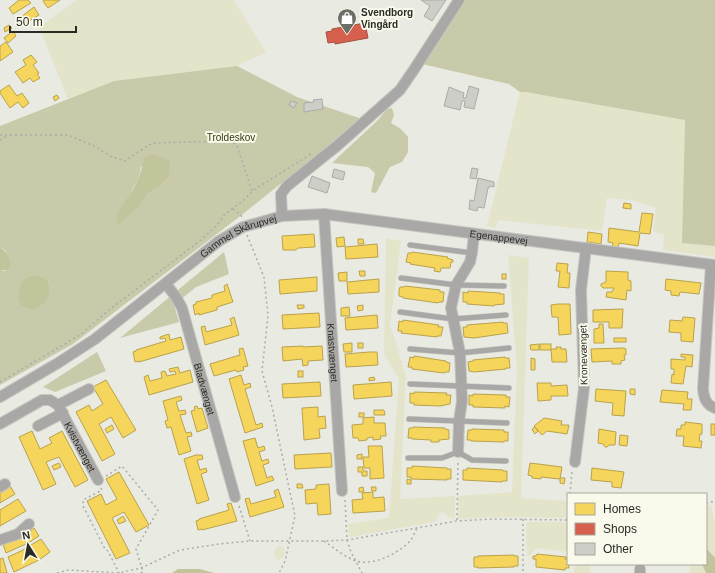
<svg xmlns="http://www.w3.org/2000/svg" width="715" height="573" font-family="Helvetica,sans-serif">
<rect width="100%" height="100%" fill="#e9eae2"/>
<g fill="#e4e4cb">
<path d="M 77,0 L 234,0 L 266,52 L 237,66 L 114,81 L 68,99 L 39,27 Z"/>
<path d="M 520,92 L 525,92 L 685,120 L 682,243 L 715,246 L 715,257 L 663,250 L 664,234 L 653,232 L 656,208 L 632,200 L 607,198 L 602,231 L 498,220 L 495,228 L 487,226 Z"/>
<path d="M 386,238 L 401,241 L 390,325 L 406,375 L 400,499 L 455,496 L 455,518 L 451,518 L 442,512 L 434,522 L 351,537 L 349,536 L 348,524 L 389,518 L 399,379 L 384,354 Z"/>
<path d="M 508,255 L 529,258 L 521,498 L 566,501 L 566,516 L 564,518 L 503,517 L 458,519 L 458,496 L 512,492 L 517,370 Z"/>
<path d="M 706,505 L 711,505 L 715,524 L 715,573 L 690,573 L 689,564 L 706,564 Z"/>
<path d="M 527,522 L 568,522 L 568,552 L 537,548 L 529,556 L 527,556 L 526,524 Z"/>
<path d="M 279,546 L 282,546 C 287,551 285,557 278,560 L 276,559 L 274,553 L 276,548 Z"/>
<path d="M 575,564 L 591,564 L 590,573 L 574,573 Z"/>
</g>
<g fill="#c9caa9" fill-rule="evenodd">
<path d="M 464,0 L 715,0 L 715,246 L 682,243 L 685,120 L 525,92 L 520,92 L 509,84 L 422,64 Z"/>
<path d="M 237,66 L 297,97 L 362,119 L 239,217 L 73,344 L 0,385 L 0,271 L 5,271 L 10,260 L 5,250 L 0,247 L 0,126 L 114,81 ZM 141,166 L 158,187 L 149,193 L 136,210 L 132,212 L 128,198 L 139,177 ZM 34,275 L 44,277 L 48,280 L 49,286 L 25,278 Z"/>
<path d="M 392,108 L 394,115 L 391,123 L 401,129 L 408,137 L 408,152 L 402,162 L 390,167 L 376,193 L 371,192 L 375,173 L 368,167 L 332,163 L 378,120 L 387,109 Z"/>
<path d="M 224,252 L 229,274 L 196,287 L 174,305 L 179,322 L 120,338 Z"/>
<path d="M 97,352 L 106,371 L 55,392 L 43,387 Z"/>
</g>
<g fill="#c2c49c">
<path d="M 152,154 L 167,159 L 170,161 L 169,176 L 158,187 L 149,193 L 136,210 L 132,212 L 118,225 L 116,215 L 134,188 L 139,177 L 145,157 Z"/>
<path d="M 0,247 C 7,252 13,260 9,269 L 0,271 Z"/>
<path d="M 34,275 L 44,277 L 48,280 C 51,294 48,303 34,309 C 29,308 23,308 20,303 C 16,297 20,283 25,279 C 27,276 30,276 34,275 Z"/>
<path d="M 706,548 L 715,558 L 715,573 L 706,573 L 702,564 L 706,564 Z"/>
<path d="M 178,569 L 200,569 L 214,573 L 172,573 Z"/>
</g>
<g fill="#f6d55c" stroke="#b9a24c">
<path d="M 19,0 L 28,0 L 31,3 L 13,14 L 9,8 Z"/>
<path d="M 44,0 L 60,0 L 48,8 L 43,1 Z"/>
<path d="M 34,7 L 39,15 L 21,26 L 17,20 Z"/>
<path d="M 9,25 L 12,28 L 5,32 L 4,28 Z"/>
<path d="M 13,31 L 16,36 L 8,43 L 4,38 Z"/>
<path d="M 6,42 L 13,52 L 0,61 L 0,46 Z"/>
<path d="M 31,55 L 37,62 L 33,65 L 39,73 L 37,74 L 40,78 L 33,82 L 30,78 L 23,83 L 15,72 L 26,65 L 23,60 Z"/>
<path d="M 9,85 L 17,96 L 22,93 L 29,103 L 23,108 L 18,102 L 10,108 L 0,93 L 0,91 Z"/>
<path d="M 57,95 L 59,98 L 55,101 L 53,97 Z"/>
<path d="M 624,203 L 631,204 L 631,209 L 623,208 Z"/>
<path d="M 642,213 L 653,214 L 650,234 L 640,233 L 638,246 L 619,243 L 618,248 L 612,247 L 613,243 L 608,242 L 609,228 L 639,232 Z"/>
<path d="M 588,232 L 602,234 L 601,244 L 587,242 Z"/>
<path d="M 314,234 L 315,247 L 298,248 L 296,250 L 283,250 L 282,236 Z"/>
<path d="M 344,237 L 345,246 L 337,247 L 336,238 Z"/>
<path d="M 358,239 L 363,239 L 364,244 L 358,244 Z"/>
<path d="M 377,244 L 378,257 L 346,259 L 345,247 Z"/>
<path d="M 412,252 L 448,257 L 447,258 L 453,260 L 453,262 L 451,262 L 450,268 L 441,268 L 440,272 L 434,271 L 435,268 L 410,264 L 411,263 L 406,262 L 408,253 L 412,253 Z"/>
<path d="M 557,263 L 568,264 L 567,273 L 570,273 L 569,288 L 558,287 L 560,271 L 556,271 Z"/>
<path d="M 359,271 L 365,271 L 365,276 L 360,276 Z"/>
<path d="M 606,271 L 628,272 L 628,280 L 631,281 L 631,291 L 627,290 L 626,300 L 606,297 L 607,292 L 612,292 L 614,288 L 603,288 L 601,286 L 601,284 L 606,282 Z"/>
<path d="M 347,272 L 347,281 L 339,281 L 338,273 Z"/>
<rect x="502" y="274" width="4" height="5"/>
<path d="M 317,277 L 317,291 L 280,294 L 279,280 Z"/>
<path d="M 379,279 L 379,292 L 348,294 L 347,282 Z"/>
<path d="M 666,279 L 701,283 L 699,294 L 680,292 L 679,296 L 671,295 L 671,291 L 665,290 Z"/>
<path d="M 227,284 L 233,302 L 217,307 L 217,310 L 199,315 L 199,313 L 195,315 L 193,305 L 196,304 L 196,302 L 212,298 L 212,295 L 225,291 L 224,286 Z"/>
<path d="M 405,286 L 440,290 L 440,292 L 444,292 L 443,302 L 439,302 L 438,303 L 403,298 L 403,297 L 399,296 L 399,290 L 400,287 L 404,287 Z"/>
<path d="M 468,291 L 500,293 L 500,294 L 504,294 L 504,304 L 494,305 L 494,306 L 467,304 L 467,302 L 463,302 L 463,292 L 468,293 Z"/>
<path d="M 558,304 L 570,304 L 571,334 L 559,335 L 558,317 L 552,317 L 551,305 Z"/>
<path d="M 297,305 L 304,305 L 304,308 L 298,309 Z"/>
<path d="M 363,305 L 363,310 L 358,311 L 357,306 Z"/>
<path d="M 349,307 L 350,316 L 341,316 L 341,308 Z"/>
<path d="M 623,309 L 622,328 L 609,328 L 609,322 L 593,322 L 593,310 Z"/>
<path d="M 319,313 L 320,327 L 283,329 L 282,315 Z"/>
<path d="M 377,315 L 378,328 L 346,330 L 345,318 Z"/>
<path d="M 234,317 L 239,335 L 205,345 L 201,327 L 205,326 L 206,332 L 232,325 L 230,319 Z"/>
<path d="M 683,317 L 695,318 L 693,342 L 681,341 L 681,333 L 669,332 L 670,320 L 682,321 Z"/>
<path d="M 403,320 L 439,325 L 438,327 L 443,327 L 441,336 L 437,336 L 437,337 L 401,333 L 402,331 L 398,331 L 399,321 L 403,322 Z"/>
<path d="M 503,322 L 503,323 L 507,323 L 508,333 L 474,338 L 464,337 L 463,327 L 467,327 L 467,325 Z"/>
<path d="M 599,324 L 603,324 L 604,343 L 594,343 L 594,329 L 599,328 Z"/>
<path d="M 169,334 L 170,340 L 181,337 L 184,349 L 139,362 L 139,361 L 135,362 L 133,352 L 136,351 L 136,350 L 166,341 L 165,338 L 160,339 L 160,337 Z"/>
<rect x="614" y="338" width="12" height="4"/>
<path d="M 352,343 L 352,352 L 344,352 L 343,344 Z"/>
<rect x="358" y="343" width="5" height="5"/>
<path d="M 539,344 L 539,350 L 531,350 L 530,345 Z"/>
<rect x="540" y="344" width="11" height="6"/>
<path d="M 303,346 L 303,347 L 322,346 L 323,360 L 308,361 L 308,365 L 303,366 L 302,359 L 283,361 L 282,347 Z"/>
<path d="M 556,347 L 561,347 L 561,349 L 566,349 L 567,362 L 552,362 L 551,349 L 557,349 Z"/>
<path d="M 243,348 L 248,366 L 243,367 L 244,370 L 237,372 L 236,370 L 214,376 L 210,364 L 240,355 L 239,349 Z"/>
<path d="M 624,348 L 626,349 L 626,355 L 624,355 L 625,360 L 621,361 L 621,364 L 612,364 L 612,361 L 592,362 L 591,349 Z"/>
<path d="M 370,352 L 377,352 L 378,365 L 346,367 L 345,354 Z"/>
<path d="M 681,354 L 693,355 L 692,367 L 686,366 L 683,384 L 671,383 L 672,374 L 674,375 L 674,369 L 671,369 L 671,359 L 685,360 L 685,357 L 681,357 Z"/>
<path d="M 414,356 L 446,361 L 446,362 L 450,363 L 449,372 L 445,372 L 444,373 L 412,369 L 412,367 L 408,367 L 410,357 L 414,358 Z"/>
<path d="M 505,357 L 505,358 L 509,358 L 510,368 L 506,368 L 506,369 L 474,372 L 469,371 L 468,362 L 473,361 L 473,360 Z"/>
<path d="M 531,358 L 535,359 L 535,370 L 531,370 Z"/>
<path d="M 178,367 L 180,373 L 190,370 L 193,382 L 149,395 L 144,377 L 148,375 L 150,381 L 162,378 L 161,372 L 165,371 L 167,376 L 176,374 L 175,371 L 170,372 L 169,369 Z"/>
<rect x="298" y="371" width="5" height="6"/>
<path d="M 241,375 L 244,385 L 250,383 L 251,387 L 245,389 L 256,425 L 262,423 L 263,427 L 245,433 L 229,379 Z"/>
<path d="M 374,377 L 375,380 L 369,381 L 369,378 Z"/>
<path d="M 106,380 L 136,430 L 123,438 L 111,417 L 99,424 L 115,454 L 102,461 L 76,412 L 89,405 L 92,411 L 103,404 L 93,387 Z"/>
<path d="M 320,382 L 321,396 L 283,398 L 282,384 Z"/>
<path d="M 391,382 L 392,396 L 354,399 L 353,385 Z"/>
<path d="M 537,383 L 551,383 L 551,386 L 567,385 L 568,396 L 551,396 L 551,400 L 538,401 Z"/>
<path d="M 596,389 L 626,391 L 624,416 L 612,415 L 613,403 L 595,401 Z"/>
<path d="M 630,389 L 635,389 L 635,395 L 630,394 Z"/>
<path d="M 662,390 L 688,392 L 687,399 L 692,399 L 691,410 L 683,410 L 684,404 L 660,402 Z"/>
<path d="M 414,392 L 447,393 L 446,395 L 451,395 L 450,404 L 440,406 L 414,405 L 414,403 L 410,403 L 410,393 L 414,394 Z"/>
<path d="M 473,394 L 506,395 L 506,397 L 510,397 L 509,407 L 505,406 L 505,408 L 473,407 L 473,405 L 469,405 L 469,395 L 473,396 Z"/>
<path d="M 181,396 L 182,400 L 176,402 L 179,411 L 185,410 L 186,414 L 180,415 L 186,433 L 191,432 L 192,436 L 187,437 L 191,451 L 179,455 L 171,427 L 167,428 L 165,421 L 168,420 L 163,401 Z"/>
<path d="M 197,406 L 198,409 L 202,408 L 208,428 L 197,432 L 191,411 L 195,410 L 194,407 Z"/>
<path d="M 318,407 L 318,417 L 325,416 L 326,428 L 319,429 L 320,438 L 304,440 L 302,408 Z"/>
<path d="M 374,410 L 384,410 L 385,415 L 374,415 Z"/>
<rect x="359" y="413" width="5" height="4"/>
<path d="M 374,417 L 374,423 L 385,423 L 386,436 L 380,436 L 381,439 L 373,440 L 373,437 L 367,438 L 367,440 L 359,441 L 358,438 L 353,438 L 352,425 L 363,424 L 363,418 Z"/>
<path d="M 544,418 L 562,421 L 561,425 L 569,425 L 567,434 L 547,431 L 542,435 L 534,426 Z"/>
<path d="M 685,422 L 702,424 L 702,434 L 700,434 L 699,441 L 702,441 L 701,448 L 683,446 L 684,436 L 676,436 L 677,429 L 681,429 L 681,425 L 685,425 Z"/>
<rect x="711" y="424" width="4" height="11"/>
<path d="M 112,425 L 114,429 L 107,433 L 105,429 Z"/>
<path d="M 413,427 L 445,428 L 445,429 L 449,430 L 449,439 L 439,440 L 439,442 L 431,442 L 431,440 L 412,439 L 412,438 L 408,438 L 409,428 L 413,428 Z"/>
<path d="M 535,427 L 538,431 L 535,434 L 532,429 Z"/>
<path d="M 472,429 L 504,430 L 504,432 L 508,432 L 508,441 L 504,441 L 504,442 L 471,441 L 471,440 L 467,440 L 468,430 L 472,430 Z"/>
<path d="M 599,429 L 616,432 L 615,445 L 609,445 L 607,447 L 605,447 L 603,444 L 598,443 Z"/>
<path d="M 32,431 L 40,449 L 52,443 L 49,438 L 62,431 L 88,480 L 75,487 L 59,457 L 46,462 L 56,484 L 43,490 L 19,437 Z"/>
<path d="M 620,435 L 628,436 L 627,446 L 619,445 Z"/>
<path d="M 255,438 L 258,448 L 264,446 L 265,450 L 259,452 L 262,461 L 268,459 L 269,463 L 263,465 L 267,478 L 272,476 L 274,480 L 256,486 L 243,441 Z"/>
<path d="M 368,446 L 382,446 L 384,478 L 370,479 L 370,468 L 364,468 L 363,457 L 369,457 Z"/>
<path d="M 331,453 L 332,467 L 295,469 L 294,455 Z"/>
<path d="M 362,454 L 362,459 L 357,459 L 357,455 Z"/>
<path d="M 196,455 L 202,455 L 203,459 L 197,460 L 200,470 L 206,468 L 207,472 L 201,474 L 209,500 L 197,504 L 184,459 Z"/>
<path d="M 59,463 L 61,467 L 54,470 L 52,466 Z"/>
<path d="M 530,463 L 562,467 L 560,479 L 541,477 L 541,479 L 532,478 L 532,476 L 528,475 Z"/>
<path d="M 412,466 L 447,468 L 447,469 L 451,469 L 451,479 L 447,479 L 447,480 L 411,479 L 411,477 L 407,477 L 407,468 L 412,468 Z"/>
<path d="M 358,467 L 363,467 L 363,471 L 367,471 L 367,476 L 362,476 L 362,472 L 358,472 Z"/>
<path d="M 467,468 L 503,470 L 503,471 L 507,471 L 507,481 L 502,481 L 502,482 L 463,480 L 463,470 L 467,470 Z"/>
<path d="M 592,468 L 624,472 L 621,488 L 612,487 L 612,482 L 591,480 Z"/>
<path d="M 119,472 L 149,525 L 136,532 L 124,512 L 112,518 L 130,553 L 116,559 L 87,501 L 101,494 L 106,505 L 117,499 L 106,479 Z"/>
<path d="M 560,478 L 565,478 L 564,484 L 560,483 Z"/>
<path d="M 407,479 L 411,480 L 411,484 L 407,484 Z"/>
<path d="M 297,484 L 302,484 L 303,488 L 297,488 Z"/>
<path d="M 329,484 L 331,514 L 318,515 L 317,503 L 306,504 L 305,490 L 316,489 L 316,485 Z"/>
<path d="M 10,486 L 15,494 L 0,503 L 0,492 Z"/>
<path d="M 363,487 L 364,492 L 359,492 L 359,488 Z"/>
<path d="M 371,487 L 376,487 L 376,491 L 372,491 Z"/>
<path d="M 278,489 L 284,507 L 250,517 L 245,499 L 249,498 L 251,504 L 276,497 L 274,491 Z"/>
<path d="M 373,492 L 373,498 L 384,497 L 385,511 L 353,513 L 352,500 L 363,499 L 362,493 Z"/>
<path d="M 18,499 L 26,511 L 0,526 L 0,510 Z"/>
<path d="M 231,503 L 237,521 L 202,530 L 202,529 L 198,530 L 196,521 L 199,520 L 199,519 L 229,510 L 227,504 Z"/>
<path d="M 123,516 L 126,521 L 119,524 L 117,520 Z"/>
<path d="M 34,528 L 39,536 L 28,543 L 6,553 L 3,544 L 24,535 Z"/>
<path d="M 41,539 L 50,552 L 39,560 L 14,572 L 8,557 L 21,551 Z"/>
<path d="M 537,554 L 566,557 L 565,559 L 568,559 L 569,568 L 565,568 L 565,570 L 536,567 L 536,559 L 533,559 L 533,556 L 536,556 Z"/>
<path d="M 514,555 L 514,556 L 518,556 L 518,566 L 514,566 L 514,567 L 478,568 L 478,567 L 474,567 L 474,557 L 478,557 L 478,556 Z"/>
<path d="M 3,558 L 7,573 L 0,573 L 0,559 Z"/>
</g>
<path fill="#d6604d" stroke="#a35041" d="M 365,23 L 368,38 L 335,44 L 335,42 L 328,43 L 326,32 L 332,31 L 332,29 Z"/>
<g fill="#cecec9" stroke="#abaca6">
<path d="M 421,0 L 446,0 L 432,21 L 424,16 L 430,6 Z"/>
<path d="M 469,86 L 479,89 L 474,109 L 464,107 L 465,101 L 462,101 L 460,110 L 444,106 L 449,87 L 464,93 L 463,98 L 466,98 Z"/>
<path d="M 322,99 L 323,109 L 304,112 L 304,103 L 314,102 L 313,100 Z"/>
<path d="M 291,101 L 297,103 L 294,108 L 289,105 Z"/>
<path d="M 472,168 L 478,169 L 476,179 L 470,178 Z"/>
<path d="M 334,169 L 345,172 L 343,180 L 332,177 Z"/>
<path d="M 312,176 L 330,183 L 327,193 L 308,187 Z"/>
<path d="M 478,178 L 494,182 L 494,187 L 490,186 L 489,188 L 488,188 L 484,208 L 478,207 L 477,211 L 469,209 L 470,200 L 474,201 Z"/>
</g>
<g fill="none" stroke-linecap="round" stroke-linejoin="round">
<defs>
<g id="lane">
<path d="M 410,245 L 472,253"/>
<path d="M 401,278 L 456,285 L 504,286"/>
<path d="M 400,312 L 453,319 L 506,315"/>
<path d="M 410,349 L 460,353 L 509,348"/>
<path d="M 410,384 L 509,388"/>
<path d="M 409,419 L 507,423"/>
<path d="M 408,458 L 442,458 L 458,452 L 472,460 L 506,461"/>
</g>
<g id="street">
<path id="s1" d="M 324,214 L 342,491"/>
<path d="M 282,216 L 281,194 L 287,186 L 338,145 L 400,90 L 415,68 L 459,0"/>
<path d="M 711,265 L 703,389 C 704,398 706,405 715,408"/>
<path id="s2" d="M 166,284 L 176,297 L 182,308 L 235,497"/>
<path id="s3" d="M 0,397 L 58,363 L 95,339 L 219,241 L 243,227 L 282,216 L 324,214 L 715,265"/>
<path d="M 58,405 L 89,389"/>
<path id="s4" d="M 0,424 L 42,400 L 50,400 L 58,405 L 98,480"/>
<path d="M 38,426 L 63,413"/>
<path d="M 458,452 L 459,421 L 462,401 L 460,353 L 451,308 L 456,285 L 470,262 L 472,253 L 474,234"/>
<path d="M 575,462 L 584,388 L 581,290 L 586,248"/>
<path d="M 0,487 L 5,484"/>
<path d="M 0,540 L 18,534 L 29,524"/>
<path d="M 640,569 L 640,573"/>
</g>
</defs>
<use href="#lane" stroke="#c6c7c1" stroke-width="6"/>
<use href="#street" stroke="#c6c7c1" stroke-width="12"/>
<g stroke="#acaba9" stroke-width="1.5" stroke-dasharray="2 3" stroke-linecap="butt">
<path d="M 0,135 L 68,135 L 96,147 L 112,157 L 125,161 L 147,146 L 153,143 L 230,141 L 234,143 L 237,146 L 252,191"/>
<path d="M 0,140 L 7,136"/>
<path d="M 233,209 L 241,215 L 242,218"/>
<path d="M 247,235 L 264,277 L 268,316 L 262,371 L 272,407 L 295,516 L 285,561 L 279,573"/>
<path d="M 0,382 L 80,335 L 109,310 L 201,240 L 218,224 L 225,214 L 244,200 L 252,191 L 311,154"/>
<path d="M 106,476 L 122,466 L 158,510 L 136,549 L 143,572 L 140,573"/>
<path d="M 101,488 L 102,490 L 83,500 L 83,506 L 105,549 L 108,551 L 119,573"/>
<path d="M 570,494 L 572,472"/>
<path d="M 345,500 L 347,540 L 351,552 L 362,573"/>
<path d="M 706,503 L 715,501"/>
<path d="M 239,506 L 250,541"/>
<path d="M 523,519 L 523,573"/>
<path d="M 457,520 L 458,460"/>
<path d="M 567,520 L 568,510"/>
<path d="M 324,541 C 334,548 345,557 356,561 C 372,566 395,555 407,544 C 412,540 414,534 417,528"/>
<path d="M 57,573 L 68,570 L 119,573 L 141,568 L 180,550 L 219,544 L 250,541 L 324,541 L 347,540 L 457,521 L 492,519 L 568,520"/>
</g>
<use href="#lane" stroke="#a9a8a7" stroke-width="5"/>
<use href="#street" stroke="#a9a8a7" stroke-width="10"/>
</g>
<defs>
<symbol id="shop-pin" viewBox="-11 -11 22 30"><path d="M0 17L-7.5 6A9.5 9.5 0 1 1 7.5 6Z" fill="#6e6e68" stroke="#f9faeb"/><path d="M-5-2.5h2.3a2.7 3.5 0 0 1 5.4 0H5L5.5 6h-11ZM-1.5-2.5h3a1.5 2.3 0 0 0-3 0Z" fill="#fff"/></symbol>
</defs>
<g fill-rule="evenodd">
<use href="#shop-pin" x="336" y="7" width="22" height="30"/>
</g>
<g text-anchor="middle" stroke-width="4" stroke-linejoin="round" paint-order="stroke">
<g font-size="10" font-weight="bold" fill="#2b2b26" stroke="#f9faeb" text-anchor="start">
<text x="361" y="16">Svendborg<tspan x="361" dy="12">Vingård</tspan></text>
</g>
<g font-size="10" fill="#37370c" stroke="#f9faeb">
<text x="231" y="141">Troldeskov</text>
</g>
<g font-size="10" fill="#2b2b26" stroke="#f9faeb">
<text dy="4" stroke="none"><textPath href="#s3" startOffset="556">Egenappevej</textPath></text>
<text dy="4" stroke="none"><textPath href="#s3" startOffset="289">Gammel Skårupvej</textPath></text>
<text dy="4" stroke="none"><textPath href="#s1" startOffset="139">Knastvænget</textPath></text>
<text transform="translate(583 355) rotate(-91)" y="4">Kronevænget</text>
<text dy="4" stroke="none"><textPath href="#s2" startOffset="113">Bladvænget</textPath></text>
<text dy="4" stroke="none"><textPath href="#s4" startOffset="113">Kvistvænget</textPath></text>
</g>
</g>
<rect x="567" y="493" width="140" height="72" fill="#f9faeb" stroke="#a7a79c"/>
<rect x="575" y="503" width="20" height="12" fill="#f6d55c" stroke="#a7a79c"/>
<text x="603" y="513" font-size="12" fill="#2b2b26">Homes</text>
<rect x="575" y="523" width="20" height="12" fill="#d6604d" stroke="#a7a79c"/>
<text x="603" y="533" font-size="12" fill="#2b2b26">Shops</text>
<rect x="575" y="543" width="20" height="12" fill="#cecec9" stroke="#a7a79c"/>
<text x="603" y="553" font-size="12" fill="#2b2b26">Other</text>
<g transform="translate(28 545) rotate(349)" stroke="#f9faeb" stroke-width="3" paint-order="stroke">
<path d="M0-3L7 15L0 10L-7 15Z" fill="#2b2b26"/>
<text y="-6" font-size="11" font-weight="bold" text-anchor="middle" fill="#2b2b26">N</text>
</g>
<path d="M10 26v6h66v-6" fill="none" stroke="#2b2b26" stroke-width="2"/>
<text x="16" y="26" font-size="12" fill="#2b2b26" stroke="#f9faeb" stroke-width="3" paint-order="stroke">50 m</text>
</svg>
